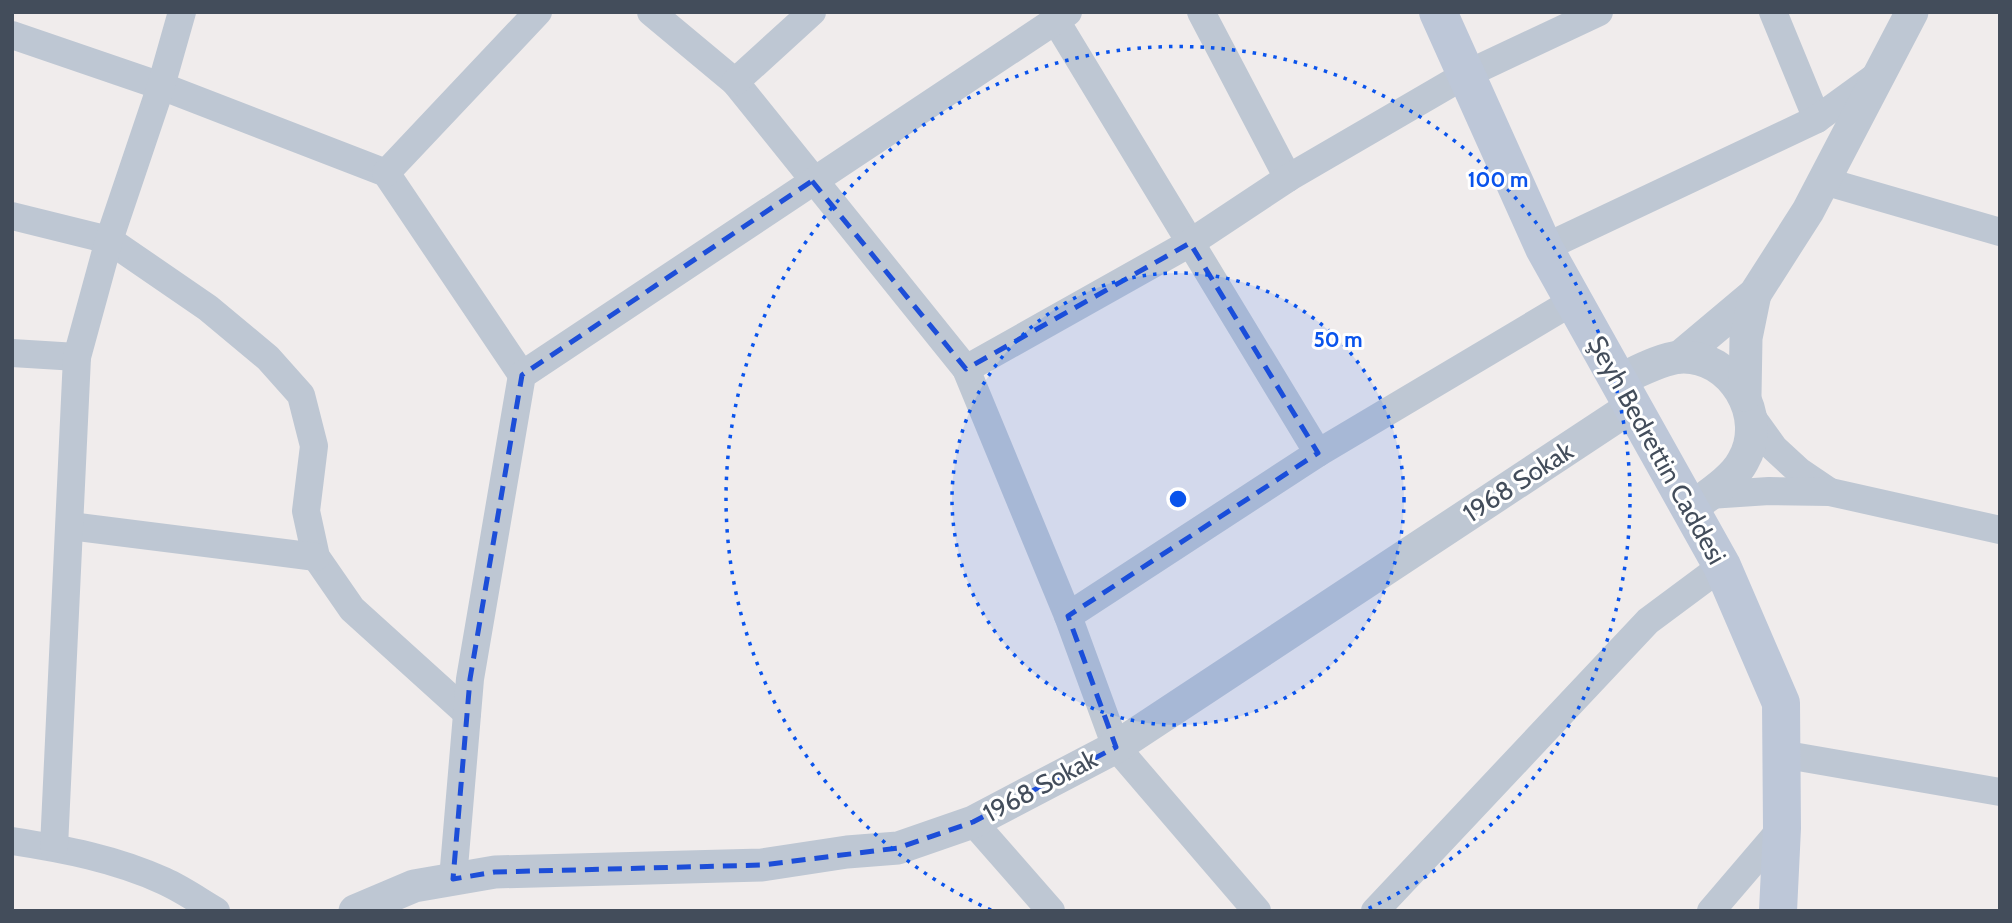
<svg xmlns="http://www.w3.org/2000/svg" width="2012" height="923" font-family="Cabin,sans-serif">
<rect width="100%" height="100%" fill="#f0ecec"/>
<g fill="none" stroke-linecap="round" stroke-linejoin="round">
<g stroke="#bec7d3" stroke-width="28">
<path d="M 651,12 L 735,82 L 966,369 L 1068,616 L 1116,747 L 1257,911"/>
<path d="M 1201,12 L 1288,178"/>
<path d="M 1773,12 L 1817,119"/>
<path d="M 1056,21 L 1318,453"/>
<path d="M 12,35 L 161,86 L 386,173 L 522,375"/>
<path d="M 735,82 L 812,12"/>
<path d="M 386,173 L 538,12"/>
<path d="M 1824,181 L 2000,232"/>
<path d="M 12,216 L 109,240 L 208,308 L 268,358 L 301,395 L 314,446 L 306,511 L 316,557 L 352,609 L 467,713"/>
<path d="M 1544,248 L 1817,119 L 1879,74"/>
<path d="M 12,353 L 77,357"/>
<path d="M 966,369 L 1190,243 L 1288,178 L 1465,75 L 1599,12"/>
<path d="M 1751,416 L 1774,448 L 1799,471 L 1830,492"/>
<path d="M 1709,495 L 1769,491 L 1830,492 L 2000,530"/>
<path d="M 70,526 L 316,557"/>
<path d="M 1068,616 L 1318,453 L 1575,300"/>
<path d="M 1781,754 L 2000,792"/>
<path d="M 973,822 L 1051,911"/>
<path d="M 12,841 C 64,849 116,859 164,881 C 182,889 199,901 216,911"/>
<path d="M 54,847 L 77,357 L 109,240 L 161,86 L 182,12"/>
<path d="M 453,879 L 470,679 L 522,375 L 1068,12"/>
<path d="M 1375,911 L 1648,621 L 1722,566"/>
<path d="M 1711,911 L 1782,828"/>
</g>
<g stroke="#bec7d3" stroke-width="33">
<path d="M 1680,357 L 1755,294 L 1808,211 L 1912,12"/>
<path d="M 1619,380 C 1637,372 1660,359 1680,357 C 1732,354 1769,417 1743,461 C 1734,479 1707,496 1691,508"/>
<path d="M 1745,395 L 1746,338 L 1755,294"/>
<path d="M 355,911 L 414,886 L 495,872 L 762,865 L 847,852 L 898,848 L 973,822 L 1116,747 L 1634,405"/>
</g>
<path stroke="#bdc7d8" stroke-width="38" d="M 1438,12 L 1544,248 L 1722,566 L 1781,703 L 1782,828 L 1778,911"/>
</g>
<path fill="none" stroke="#1d4ed8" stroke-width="5" stroke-dasharray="14 9" stroke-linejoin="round" d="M 812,181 L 966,369 L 1190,243 L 1318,453 L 1068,616 L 1116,747 L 973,822 L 898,848 L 762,865 L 495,872 L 453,879 L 470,679 L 522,375 Z"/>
<circle cx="1178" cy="499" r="226" fill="#0953ec" fill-opacity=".12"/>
<g fill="none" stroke="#0953ec" stroke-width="3.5" stroke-dasharray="3.5 7">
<circle cx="1178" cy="499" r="226"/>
<path d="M991 910A452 452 0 1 1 1365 910"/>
</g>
<g text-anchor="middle" stroke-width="6" stroke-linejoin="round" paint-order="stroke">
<g font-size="26" fill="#434d5b" stroke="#fff">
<text transform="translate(1657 450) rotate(61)" y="9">Şeyh Bedrettin Caddesi</text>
<text transform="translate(1518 482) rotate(-33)" y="9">1968 Sokak</text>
<text transform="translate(1040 786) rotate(-28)" y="9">1968 Sokak</text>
</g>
</g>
<circle cx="1178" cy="499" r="10" fill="#0953ec" stroke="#fff" stroke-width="3.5"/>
<g font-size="21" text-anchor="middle" font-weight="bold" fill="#0953ec" stroke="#fff" stroke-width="6" stroke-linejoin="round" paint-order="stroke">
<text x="1498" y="187">100 m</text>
<text x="1338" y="347">50 m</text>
</g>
<rect width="2012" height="923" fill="none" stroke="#434d5b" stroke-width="28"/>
</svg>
